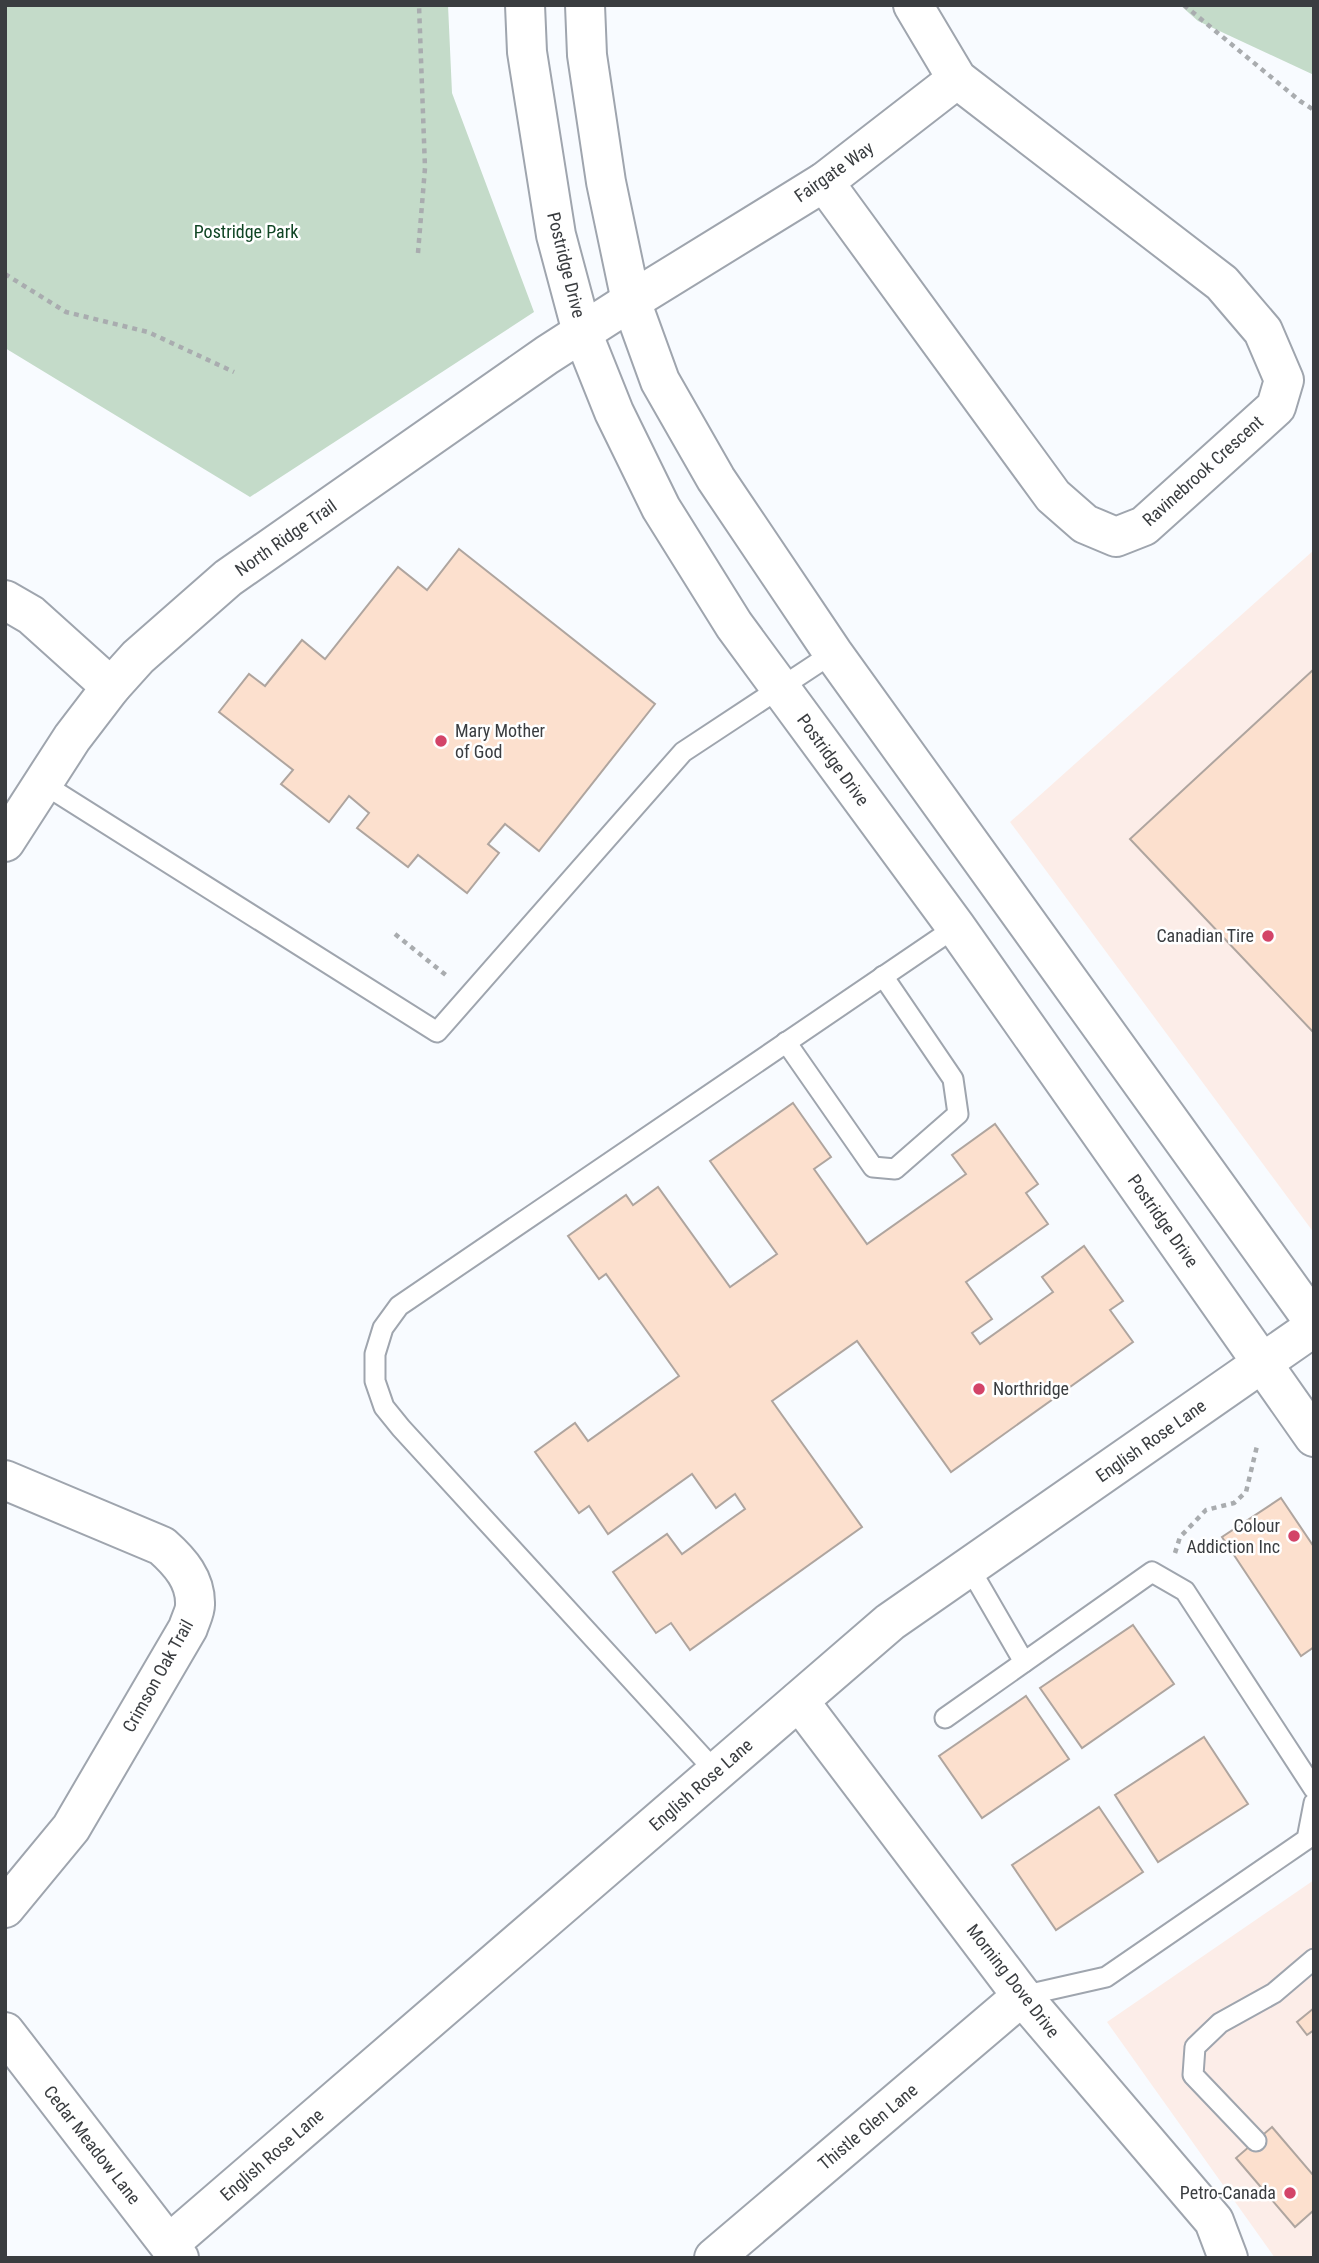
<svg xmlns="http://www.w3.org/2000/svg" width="1319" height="2263" font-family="'Roboto Condensed',sans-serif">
<rect width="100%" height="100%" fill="#f8fbff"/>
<g fill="#fcede8">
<path d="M 1314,550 L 1314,1233 L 1010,822 Z"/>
<path d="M 1314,1880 L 1314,2258 L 1275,2258 L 1107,2022 Z"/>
</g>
<g fill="#c4dbc9">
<path d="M 5,5 L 448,5 L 452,93 L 534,312 L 250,497 L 5,348 Z"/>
<path d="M 1180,5 L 1314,5 L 1314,75 L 1198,21 Z"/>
</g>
<g fill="#fce0ce" stroke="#afa59f" stroke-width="2">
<path d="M 459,549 L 655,704 L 539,851 L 505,824 L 488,844 L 499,853 L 467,893 L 418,855 L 408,867 L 357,828 L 369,813 L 349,796 L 329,822 L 281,784 L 293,770 L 219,712 L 249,674 L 265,686 L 302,640 L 325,659 L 398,567 L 427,590 Z"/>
<path d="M 1314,669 L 1314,1033 L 1130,839 Z"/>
<path d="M 793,1103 L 831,1157 L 814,1169 L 867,1244 L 966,1174 L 952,1155 L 995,1124 L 1038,1184 L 1026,1193 L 1048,1224 L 966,1282 L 992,1319 L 972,1333 L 980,1344 L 1053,1292 L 1042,1277 L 1084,1246 L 1123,1301 L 1110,1310 L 1133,1342 L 951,1472 L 857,1341 L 772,1401 L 862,1527 L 690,1650 L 671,1623 L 656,1633 L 613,1572 L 667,1534 L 682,1554 L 745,1509 L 735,1494 L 716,1508 L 692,1474 L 608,1534 L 589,1506 L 579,1513 L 535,1452 L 575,1423 L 588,1441 L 679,1376 L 606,1274 L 599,1279 L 568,1236 L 626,1195 L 633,1205 L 658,1187 L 730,1287 L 777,1254 L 710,1161 Z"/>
<path d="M 1281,1498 L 1314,1547 L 1314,1647 L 1301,1656 L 1222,1537 Z"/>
<path d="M 1133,1625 L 1174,1684 L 1082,1748 L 1040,1688 Z"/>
<path d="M 1026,1696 L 1069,1759 L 982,1818 L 939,1756 Z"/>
<path d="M 1204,1737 L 1248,1804 L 1158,1862 L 1115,1795 Z"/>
<path d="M 1099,1807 L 1143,1872 L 1056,1930 L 1012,1865 Z"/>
<path d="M 1314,2008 L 1314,2030 L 1307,2035 L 1297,2022 Z"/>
<path d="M 1272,2127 L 1314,2176 L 1314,2210 L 1295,2227 L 1236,2158 Z"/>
</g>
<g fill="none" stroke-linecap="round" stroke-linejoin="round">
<defs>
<g id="lane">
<path d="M 42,783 L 437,1032 L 683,752 L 833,653"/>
<path d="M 786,1042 L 873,1167 L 895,1169 L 958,1114 L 953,1079 L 883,976"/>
<path d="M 969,1567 L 1024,1662"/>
<path d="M 945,1718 L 1152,1572 L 1185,1591 L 1314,1789"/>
<path d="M 716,1772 L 401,1428 L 384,1407 L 375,1381 L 375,1354 L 383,1328 L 399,1306 L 956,927"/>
<path d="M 1022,1996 L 1106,1977 L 1307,1839 L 1314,1803"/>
<path d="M 1256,2141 L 1193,2075 L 1195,2047 L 1220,2023 L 1274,1993 L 1314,1959"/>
</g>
<g id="street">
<path d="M 824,182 L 1053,496 L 1085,524 L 1116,537 L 1144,526 L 1276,407 L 1284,380 L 1263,331 L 1222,283 L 957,79 L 913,5"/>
<path d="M 631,301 L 824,182 L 957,79"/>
<path d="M 5,600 L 31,615 L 111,687"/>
<path d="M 5,1480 L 162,1546 C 180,1562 196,1580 195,1605 C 195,1612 190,1621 188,1628 L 71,1828 L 5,1908"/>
<path d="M 799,1701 L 1022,1996 L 1214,2221 L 1228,2258"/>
<path d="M 5,2032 L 179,2258"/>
<path d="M 169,2244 L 890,1622 L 1314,1327"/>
<path d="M 714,2258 L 1022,1996"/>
</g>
<g id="secondary">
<path d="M 525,5 L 527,52 L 556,235 L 582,332 L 614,412 L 661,508 L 734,625 L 956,927 L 1314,1437"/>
<path d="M 585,5 L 587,55 L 606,182 L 631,301 L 660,381 L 716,479 L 833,653 L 1314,1322"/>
<path d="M 5,842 L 72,738 L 111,687 L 138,657 L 228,578 L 547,355 L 631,301"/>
</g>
</defs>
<use href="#lane" stroke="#9fa5ae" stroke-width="23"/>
<use href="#street" stroke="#9fa5ae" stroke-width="42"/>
<use href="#secondary" stroke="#9fa5ae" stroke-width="42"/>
<g stroke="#a9acaf" stroke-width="4.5" stroke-dasharray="5 5" stroke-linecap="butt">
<path d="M 1184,5 L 1300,101 L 1314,110"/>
<path d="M 418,253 L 425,168 L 419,5"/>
<path d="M 5,274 L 66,312 L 148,332 L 234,372"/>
<path d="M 395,934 L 447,976"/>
<path d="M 1175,1553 L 1180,1537 L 1206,1510 L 1234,1503 L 1246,1492 L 1257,1446"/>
</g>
<use href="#lane" stroke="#fff" stroke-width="19"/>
<use href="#street" stroke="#fff" stroke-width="38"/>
<use href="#secondary" stroke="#fff" stroke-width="38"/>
</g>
<g fill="#d34468" stroke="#fff" stroke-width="2.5">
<circle cx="441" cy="741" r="7"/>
<circle cx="1268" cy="936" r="7"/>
<circle cx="979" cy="1389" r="7"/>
<circle cx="1294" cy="1536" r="7"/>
<circle cx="1290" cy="2193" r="7"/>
</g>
<g text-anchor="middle" stroke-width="5" stroke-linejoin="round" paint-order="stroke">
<g font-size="18" fill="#3a3d40" stroke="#fff">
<text transform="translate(834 172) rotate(-35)" y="6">Fairgate Way</text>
<text transform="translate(566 265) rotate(76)" y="6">Postridge Drive</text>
<text transform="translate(1203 471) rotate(-42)" y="6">Ravinebrook Crescent</text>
<text transform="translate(286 538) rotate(-35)" y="6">North Ridge Trail</text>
<text transform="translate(833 760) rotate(54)" y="6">Postridge Drive</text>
<text transform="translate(1163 1221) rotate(55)" y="6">Postridge Drive</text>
<text transform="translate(1151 1441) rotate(-35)" y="6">English Rose Lane</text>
<text transform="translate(158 1676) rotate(-61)" y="6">Crimson Oak Trail</text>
<text transform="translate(701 1785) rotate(-41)" y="6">English Rose Lane</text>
<text transform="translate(1013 1981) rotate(52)" y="6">Morning Dove Drive</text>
<text transform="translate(868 2127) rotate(-40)" y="6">Thistle Glen Lane</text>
<text transform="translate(92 2145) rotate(52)" y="6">Cedar Meadow Lane</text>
<text transform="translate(272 2155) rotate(-41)" y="6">English Rose Lane</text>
</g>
<g font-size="18" fill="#104524" stroke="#fff">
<text x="246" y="238">Postridge Park</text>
</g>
<g font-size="18" fill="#3a3d40" stroke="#fff" text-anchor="end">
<text x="455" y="737" text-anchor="start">Mary Mother<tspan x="455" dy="21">of God</tspan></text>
<text x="1254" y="942">Canadian Tire</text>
<text x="993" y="1395" text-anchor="start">Northridge</text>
<text x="1280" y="1532">Colour<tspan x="1280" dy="21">Addiction Inc</tspan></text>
<text x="1276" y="2199">Petro-Canada</text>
</g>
</g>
<rect width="1319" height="2263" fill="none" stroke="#3a3d40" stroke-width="14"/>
</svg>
